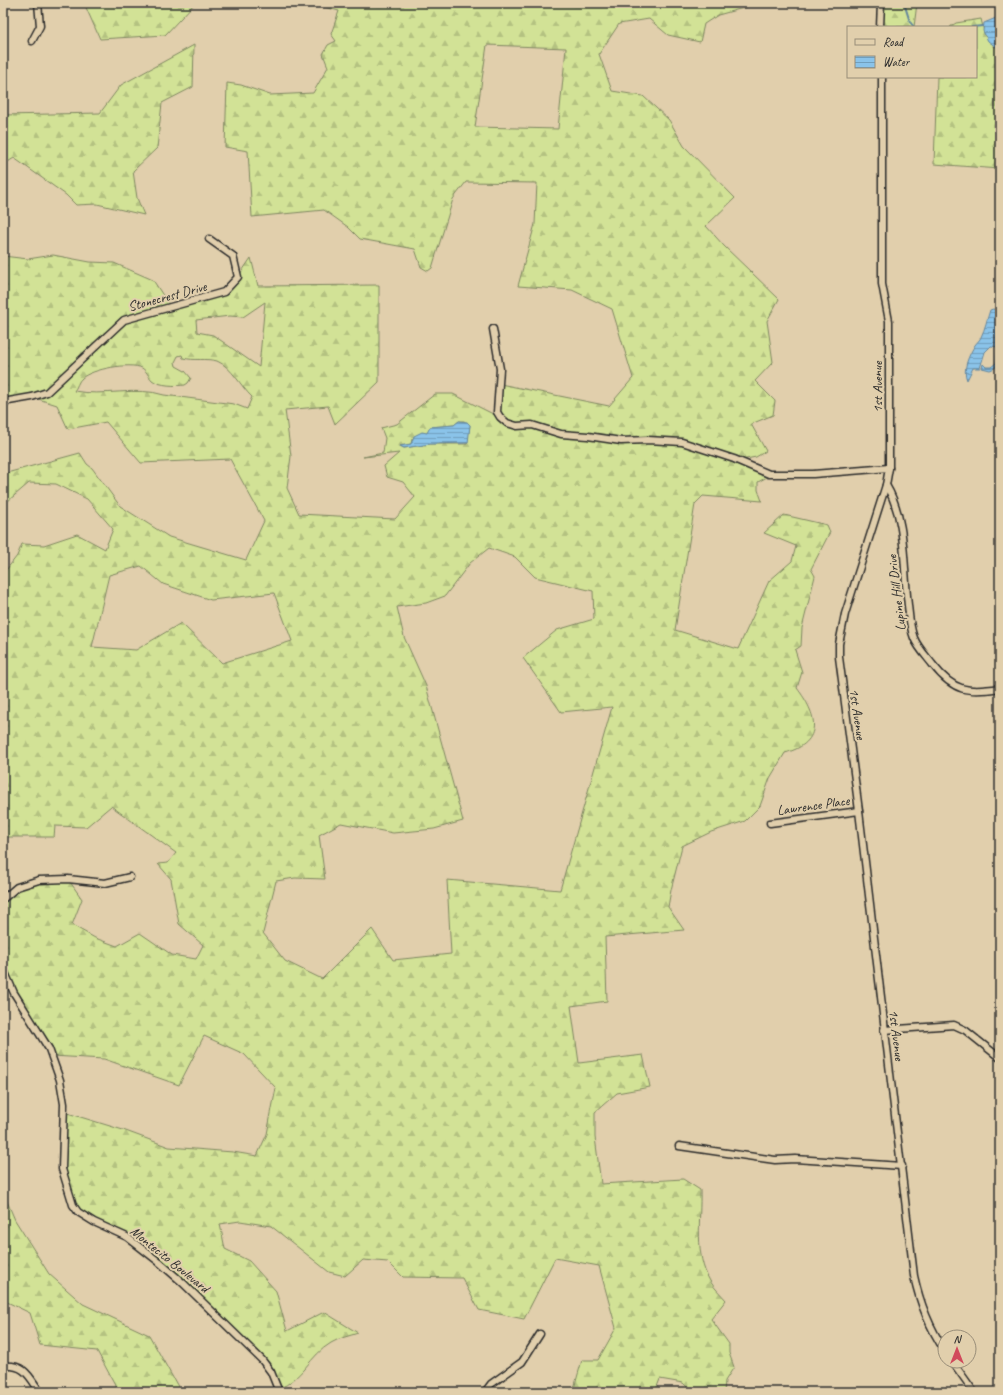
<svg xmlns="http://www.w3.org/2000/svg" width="1003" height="1395" font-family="Caveat,sans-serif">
<defs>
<pattern id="forest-firs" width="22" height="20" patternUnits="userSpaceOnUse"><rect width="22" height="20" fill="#d2e296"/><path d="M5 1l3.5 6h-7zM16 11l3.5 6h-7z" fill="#b4c281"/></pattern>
<pattern id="water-rules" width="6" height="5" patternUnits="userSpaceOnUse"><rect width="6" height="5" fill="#8ac3e9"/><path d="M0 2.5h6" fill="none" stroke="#719fbd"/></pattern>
</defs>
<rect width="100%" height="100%" fill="#e1cfac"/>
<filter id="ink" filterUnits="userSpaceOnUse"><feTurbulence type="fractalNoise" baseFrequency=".025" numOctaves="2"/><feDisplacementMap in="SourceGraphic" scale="8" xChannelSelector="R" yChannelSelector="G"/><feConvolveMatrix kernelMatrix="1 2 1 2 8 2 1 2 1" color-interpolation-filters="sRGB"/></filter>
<g filter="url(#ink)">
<g fill="url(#forest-firs)" stroke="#7e8660" fill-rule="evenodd">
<path d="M 84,3 L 195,3 L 165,35 L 100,39 Z"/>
<path d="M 297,3 L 749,3 L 747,7 L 718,15 L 704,24 L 700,42 L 668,35 L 649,19 L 619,24 L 599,54 L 612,91 L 643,96 L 669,120 L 684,146 L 735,198 L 706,226 L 724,246 L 779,299 L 767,321 L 773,362 L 755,381 L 775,401 L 773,415 L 751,424 L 766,451 L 756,457 L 736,461 L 767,477 L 758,482 L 758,490 L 762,501 L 703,496 L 695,504 L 675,630 L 738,649 L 769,581 L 792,561 L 796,546 L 764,533 L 784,515 L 827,525 L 830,532 L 811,569 L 815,576 L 802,628 L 801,646 L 795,650 L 802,672 L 797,688 C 817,714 825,742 785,753 L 770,778 L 760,806 L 745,821 L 711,832 L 682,846 L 671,890 L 668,907 L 684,930 L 605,937 L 607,1001 L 571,1006 L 579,1063 L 643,1055 L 650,1087 L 617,1093 L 595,1112 L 595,1137 L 601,1184 L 683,1179 L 700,1190 C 701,1220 694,1254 710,1281 C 714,1288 721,1294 726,1300 L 711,1319 L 729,1344 L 729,1353 L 734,1367 L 725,1381 L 724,1392 L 692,1392 L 683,1383 L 660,1379 L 655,1392 L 573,1392 L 582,1360 L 598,1360 L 616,1328 L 599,1266 L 555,1258 L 524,1319 L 479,1310 L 462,1278 L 403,1277 L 388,1262 L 363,1260 L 345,1276 L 329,1272 L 271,1226 L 240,1221 L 220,1224 L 225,1249 L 249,1261 L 276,1291 L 287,1331 L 324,1312 L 358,1333 C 349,1336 339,1338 331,1343 C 310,1355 302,1380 278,1389 L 271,1372 L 183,1283 L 127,1237 L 78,1212 L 62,1169 L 64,1112 L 123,1130 L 169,1147 L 233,1152 L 257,1156 L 267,1134 L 276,1088 L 244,1054 L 204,1036 L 179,1085 L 104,1059 L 52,1056 L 3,968 L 3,900 L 22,885 L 68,879 L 82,899 L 72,925 L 95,938 L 117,946 L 140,933 L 172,955 L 196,959 L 203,945 L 179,924 L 171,879 L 158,864 L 168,863 L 176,853 L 111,806 L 86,827 L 55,826 L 54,837 L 3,837 L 3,574 L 17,556 L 22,544 L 44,545 L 77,534 L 105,549 L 113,529 L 87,499 L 56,484 L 29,483 L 8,501 L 3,494 L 3,474 L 80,453 L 87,464 L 92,468 L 120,506 L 169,537 L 246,560 L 264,521 L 230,459 L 141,463 L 106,422 L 68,429 L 57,405 L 32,397 L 3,402 L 3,256 L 28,259 L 53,255 L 90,262 L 114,263 L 153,280 L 171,308 L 224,292 L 238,277 L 251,258 L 258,286 L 379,285 L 379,382 L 335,424 L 328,406 L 285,410 L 291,456 L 287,488 L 299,514 L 395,519 L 415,497 L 403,482 L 387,477 L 384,466 L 399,453 L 363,457 L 383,453 L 385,438 L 381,428 L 397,424 L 435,394 L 453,394 L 499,417 L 500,384 L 609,406 L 633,378 L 612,309 L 572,290 L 518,286 L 535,224 L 537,183 L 466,182 L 453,199 L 432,268 L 428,271 L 421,267 L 415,249 L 360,239 L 348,227 L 324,210 L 252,217 L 248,151 L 225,147 L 227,83 L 241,85 L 270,95 L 313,93 L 328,67 L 323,54 L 328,45 L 336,41 L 331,34 L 339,11 L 317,5 ZM 487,45 L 566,48 L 558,129 L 475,127 ZM 265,302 L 259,367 L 213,335 L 197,332 L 196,320 L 230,316 L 243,317 ZM 182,355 L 183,358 C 194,361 207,358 217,361 C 232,367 241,387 252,397 L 247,409 L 234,404 L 164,395 C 137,386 103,397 74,391 C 77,388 78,381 82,378 C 92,369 130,362 142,368 C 147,371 148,376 152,380 C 159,386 177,386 185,385 L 188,383 L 191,378 L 185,371 L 176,366 L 175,362 L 178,356 ZM 459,421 L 464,421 L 470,425 L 467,444 L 430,444 L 404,448 L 400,446 L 411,444 L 412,439 L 429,432 L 430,427 L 454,425 ZM 489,548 L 515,557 L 535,577 L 593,591 L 594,619 L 557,630 L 523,658 L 561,712 L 612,707 L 560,890 L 447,880 L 451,954 L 393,960 L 372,929 L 322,979 L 285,961 L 263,933 L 276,881 L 295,878 L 325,879 L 319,835 L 341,823 L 393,833 L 434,829 L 463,821 L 426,686 L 404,637 L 397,607 L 426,603 L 445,596 L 470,563 ZM 141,566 L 163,584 L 211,600 L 274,593 L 292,641 L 222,663 L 181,623 L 136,650 L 92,647 L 109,575 Z"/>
<path d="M 881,3 L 917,3 L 914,27 L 881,27 Z"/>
<path d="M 981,19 L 985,36 L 1000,50 L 1000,169 L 934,164 L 937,77 L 976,77 L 976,27 L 950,27 L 956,23 Z"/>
<path d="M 194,45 L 193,87 L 162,103 L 157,148 L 133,171 L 137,198 L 144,215 L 97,204 L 76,205 L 66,195 L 14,158 L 3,165 L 3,115 L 100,113 L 121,85 Z"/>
<path d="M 3,1192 L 15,1220 L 49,1274 L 83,1304 L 149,1335 L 181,1392 L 119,1392 L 97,1351 L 40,1345 L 30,1313 L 3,1300 Z"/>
</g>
<g fill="url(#water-rules)" stroke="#64869d">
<path d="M 996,18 L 1000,18 L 1000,50 L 988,41 L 983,31 L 984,23 Z"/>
<path d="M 993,309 L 1000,311 L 1000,336 L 997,341 L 1000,343 L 1000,357 L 995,368 L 990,370 L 982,368 L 983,364 L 986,367 L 991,367 L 996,363 L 998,347 L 991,346 L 985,352 L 980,368 L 973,368 L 967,380 C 962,369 969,355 975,345 C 977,342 980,340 981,337 C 985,329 987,319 990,310 Z"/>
<path d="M 459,421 L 467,422 L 470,425 L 468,443 L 430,444 L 404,448 L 400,446 L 411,444 L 414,436 L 422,432 L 427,433 L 430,427 L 454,425 Z"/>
</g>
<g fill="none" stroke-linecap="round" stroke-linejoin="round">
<g stroke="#64869d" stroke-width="2">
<path d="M 904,3 L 910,22 L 914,27"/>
<path d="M 972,27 L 983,26"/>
</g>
<defs>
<g id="minor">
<path d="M 880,27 L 881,3"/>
<path d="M 32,41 L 40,26 L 38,3"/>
<path d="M 882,77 L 882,284 L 889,321 L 889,468 L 886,485 L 845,614 L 839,644 L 839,657 L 859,811 L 914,1276 C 920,1304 929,1327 945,1351"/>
<path d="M 493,329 L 500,369 L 497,412 L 500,417 L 507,423 L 517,426 L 532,425 L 561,434 L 588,436 L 621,441 L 648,440 L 682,442 L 734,459 L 769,474 L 813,474 L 889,468"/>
<path d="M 3,402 L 32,397 L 47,392 L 124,320 L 224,292 L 238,277 L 233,256 L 209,239"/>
<path d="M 886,485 C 907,520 903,566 908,605 C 909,615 910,628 914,638 C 918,648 927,657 933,665 C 954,692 968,693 1000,688"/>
<path d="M 770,823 L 859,811"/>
<path d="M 3,899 L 17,887 L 39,880 L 68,879 L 105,883 L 130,877"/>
<path d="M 3,968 L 14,993 L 49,1049 L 60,1080 L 64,1104 L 62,1169 L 73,1205 L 78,1212 L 94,1222 L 127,1237 L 159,1262 L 183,1283 L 262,1360 L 271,1372 L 279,1392"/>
<path d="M 884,1030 L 954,1025 L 965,1030 L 1000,1058"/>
<path d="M 679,1146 L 775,1160 L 795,1159 L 902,1166"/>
<path d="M 952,1361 L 974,1392"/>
<path d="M 3,1366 C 25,1364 29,1376 40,1392"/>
<path d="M 485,1392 L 491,1384 L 522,1362 L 540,1334"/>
</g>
</defs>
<use href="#minor" stroke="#2b2b2b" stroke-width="9"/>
<use href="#minor" stroke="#e1cfac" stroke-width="6"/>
</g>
</g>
<g text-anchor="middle" stroke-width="4" stroke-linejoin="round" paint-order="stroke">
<g font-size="14" fill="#2b2b2b" stroke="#e1cfac">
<text transform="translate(167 296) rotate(-15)" y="5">Stonecrest Drive</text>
<text transform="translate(877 387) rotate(-90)" y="5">1st Avenue</text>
<text transform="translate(896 593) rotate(-97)" y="5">Lupine Hill Drive</text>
<text transform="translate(858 714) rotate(82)" y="5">1st Avenue</text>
<text transform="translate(813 805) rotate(-8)" y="5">Lawrence Place</text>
<text transform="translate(897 1035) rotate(83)" y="5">1st Avenue</text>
<text transform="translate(170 1259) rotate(39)" y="5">Montecito Boulevard</text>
</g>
</g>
<rect width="1003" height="1395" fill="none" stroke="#e1cfac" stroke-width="16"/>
<rect x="8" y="8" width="987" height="1379" fill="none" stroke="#2b2b2b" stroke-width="1.5" filter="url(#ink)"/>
<rect x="847" y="26" width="130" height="52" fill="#e1cfac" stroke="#988d78"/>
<rect x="855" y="39" width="20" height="6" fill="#e1cfac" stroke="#988d78"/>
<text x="883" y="46" font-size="12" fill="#2b2b2b">Road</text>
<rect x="855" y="56" width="20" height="12" fill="url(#water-rules)" stroke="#988d78"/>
<text x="883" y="66" font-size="12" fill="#2b2b2b">Water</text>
<g transform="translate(957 1349)"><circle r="19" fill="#e1cfac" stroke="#988d78"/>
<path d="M0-3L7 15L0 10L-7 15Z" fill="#d1495b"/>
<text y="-6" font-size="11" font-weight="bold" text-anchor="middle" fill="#2b2b2b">N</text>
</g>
</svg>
